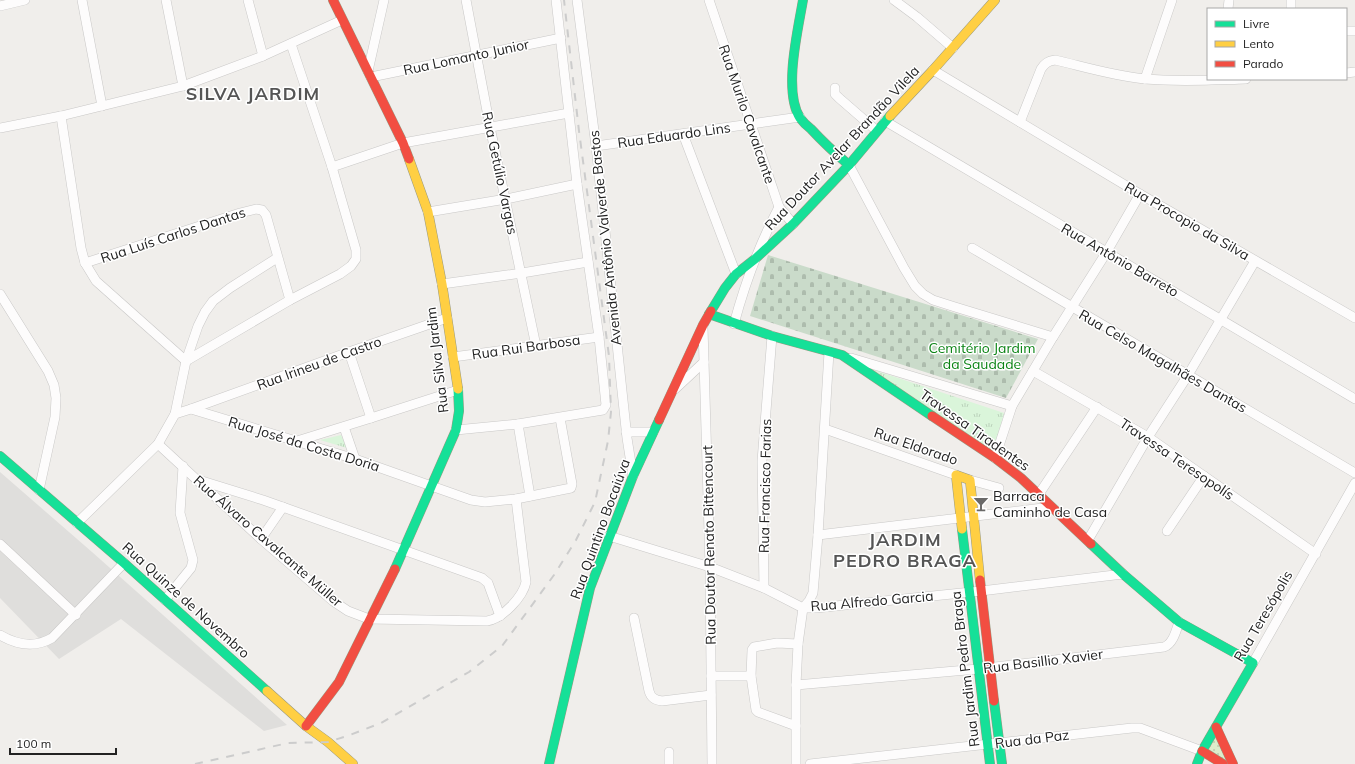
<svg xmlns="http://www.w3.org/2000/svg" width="1355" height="764" font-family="Mulish,sans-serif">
<defs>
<pattern id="grass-dots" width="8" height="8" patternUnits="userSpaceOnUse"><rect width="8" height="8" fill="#ddeccb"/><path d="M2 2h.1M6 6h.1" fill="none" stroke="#bdcaae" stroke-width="1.8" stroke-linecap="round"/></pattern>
<pattern id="cemetery-stones" width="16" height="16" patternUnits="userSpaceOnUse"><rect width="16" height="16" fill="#cadbca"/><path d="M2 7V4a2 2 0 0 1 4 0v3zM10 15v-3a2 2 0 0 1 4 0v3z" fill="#adbcad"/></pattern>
<pattern id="park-tufts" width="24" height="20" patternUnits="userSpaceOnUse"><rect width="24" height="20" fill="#daf5da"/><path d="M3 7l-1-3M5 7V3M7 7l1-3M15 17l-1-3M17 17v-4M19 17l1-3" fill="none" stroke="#bbd2bb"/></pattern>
</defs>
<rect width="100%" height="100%" fill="#f0eeeb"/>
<path fill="#dfdedc" d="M 0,472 L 92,552 L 287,725 L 264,731 L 121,619 L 59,659 L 0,598 Z"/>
<path fill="url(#grass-dots)" d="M 1216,732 L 1230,764 L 1205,750 Z"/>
<path fill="url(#cemetery-stones)" d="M 768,255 L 1038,339 L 1006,398 L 750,316 Z"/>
<g fill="url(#park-tufts)">
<path d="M 868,368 L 1004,413 L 993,453 Z"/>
<path d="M 341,435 L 347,448 L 320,440 Z"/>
</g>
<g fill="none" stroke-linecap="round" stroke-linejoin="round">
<defs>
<g id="street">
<path d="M 82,0 L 102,106"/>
<path d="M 166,0 L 183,86"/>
<path d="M 248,0 L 263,56"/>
<path d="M 466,0 L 490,127 L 536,346"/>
<path d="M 577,0 L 596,146 L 627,438 L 633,476"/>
<path d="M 709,0 L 779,207 L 793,224"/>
<path d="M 894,0 L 917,17 L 953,48"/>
<path d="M 0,6 L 25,0"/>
<path d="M 1228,9 L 1229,0"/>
<path d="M 1291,9 L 1291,0"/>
<path d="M 1346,31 L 1355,31"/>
<path d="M 933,70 L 1140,194 L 1355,318"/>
<path d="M 368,71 L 384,0"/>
<path d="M 1346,73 L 1355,72"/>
<path d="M 371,77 L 561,38"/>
<path d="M 1145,79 L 1172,0"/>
<path d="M 835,88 L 835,94 L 839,98 L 877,131"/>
<path d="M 61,116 L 81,248 L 85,263 L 96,281 L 186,361"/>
<path d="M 885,121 L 1355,399"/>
<path d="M 1020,122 L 1041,69 C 1045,63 1048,61 1055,60 C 1085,67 1114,76 1145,79 C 1179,82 1212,80 1246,79"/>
<path d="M 0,128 L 61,116 L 183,86 L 263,56 L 342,20"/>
<path d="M 683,134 L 736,274"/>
<path d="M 596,146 L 800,117"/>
<path d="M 849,165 L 904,268 L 915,286 L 923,294 L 933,300 L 955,307 L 1053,337"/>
<path d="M 332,167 L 403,143 L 569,113"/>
<path d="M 428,212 L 506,199 L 577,184"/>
<path d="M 972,248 L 1355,473"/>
<path d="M 85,263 L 240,213 L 256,209 L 262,210 L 266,215 L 290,300"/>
<path d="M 442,284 L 522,273 L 588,262"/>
<path d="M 0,294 L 48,371 L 54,385 L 56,398 L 55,417 L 39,490"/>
<path d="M 734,324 C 745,283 759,245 779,207"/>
<path d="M 703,327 L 710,567 L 712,764"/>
<path d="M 349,352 L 371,418"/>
<path d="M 453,357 L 599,337"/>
<path d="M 851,358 L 1012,406"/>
<path d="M 186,361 L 290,300 L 340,274 L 351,266 L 356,259 L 356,250 L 332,167 L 291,44"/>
<path d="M 1033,371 L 1148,437 L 1316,554"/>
<path d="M 675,389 L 704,362"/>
<path d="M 191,409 L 349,352 L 447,318"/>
<path d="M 175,414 L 191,409 L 355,459 L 471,500 L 485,502 L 516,499 L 571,488 L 572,484 L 560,418"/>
<path d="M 518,424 L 530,496"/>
<path d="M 344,427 L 355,459"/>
<path d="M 825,429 L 956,475"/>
<path d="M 456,430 L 518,424 L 603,410 L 606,405 L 599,337 L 577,184 L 556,0"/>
<path d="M 626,432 L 653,432"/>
<path d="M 297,441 L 371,418 L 458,390"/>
<path d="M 158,444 L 261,539 L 333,601 L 348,611 L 369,619 L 487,621 C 502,619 523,597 526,582 L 516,499"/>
<path d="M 995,458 L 1012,406 L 1053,337 L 1106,253 L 1140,194"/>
<path d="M 970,480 L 999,488"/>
<path d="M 202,481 L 263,500 L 482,578 L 488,583 L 500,616"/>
<path d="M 1039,494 L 1097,407"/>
<path d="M 77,523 L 158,444 L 175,414 L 186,361 L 198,326 L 205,312 L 213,301 L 230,288 L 277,258"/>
<path d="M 1167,531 L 1204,476"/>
<path d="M 818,535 L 1051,507"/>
<path d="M 609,536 L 710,567 L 764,588 L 803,608 L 816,608 L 981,591 L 1123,574"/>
<path d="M 261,539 L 283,507"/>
<path d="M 1088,540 L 1148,437 L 1188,375 L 1255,261"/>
<path d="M 0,544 L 76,615"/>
<path d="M 764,588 L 762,461 L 772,336"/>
<path d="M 165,600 L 191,568 L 193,560 L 180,513 L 183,466"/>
<path d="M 634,618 L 649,691 C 651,698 655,700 662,701 L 711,695"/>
<path d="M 0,635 C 17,645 35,648 52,638 L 124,563"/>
<path d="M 1253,663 L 1355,483"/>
<path d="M 711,676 L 751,676"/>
<path d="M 796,685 L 978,669 L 1164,647 C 1173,644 1176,631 1179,622"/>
<path d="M 796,726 L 758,712 L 756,710 L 751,676 L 752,650 L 754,647 L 777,643 L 798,644"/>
<path d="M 669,752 L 669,764"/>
<path d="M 796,764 L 796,685 L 798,644 L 803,608 L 809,601 L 813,593 L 818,535 L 829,352"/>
<path d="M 810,764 L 1132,728 L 1140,728 L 1202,751"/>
</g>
<g id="fast">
<path d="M 803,0 C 798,30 783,91 800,118 C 803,122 807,126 811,129 C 823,142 836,154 849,165"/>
<path d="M 711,311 L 725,288 L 736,274 L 755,259 L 793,224 L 849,165 L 890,116"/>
<path d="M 709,314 L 772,336 L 842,355 L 932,416"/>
<path d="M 0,456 L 124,563 L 267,691"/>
<path d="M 962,529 L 990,764"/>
<path d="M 1091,544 L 1123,574 L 1179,622 L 1253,663 L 1202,751 L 1197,764"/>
<path d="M 395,569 L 456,430 L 459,411 L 458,389"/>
<path d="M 994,701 L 1002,764"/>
<path d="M 549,764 L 590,588 L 633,476 L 659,420"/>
</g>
<g id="slow">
<path d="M 890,116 L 933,70 L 995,0"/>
<path d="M 409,159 L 428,212 L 442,284 L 458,389"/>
<path d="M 962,529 L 956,475 L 970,480 L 980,580"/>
<path d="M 267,691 L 306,726 L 328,742 L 353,764"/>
</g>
<g id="jam">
<path d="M 333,0 L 403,143 L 409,159"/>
<path d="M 932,416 L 995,458 L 1021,478 L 1091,544"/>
<path d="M 659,420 L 703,325 L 711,311"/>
<path d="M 980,580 L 994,701"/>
<path d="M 306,726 L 339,682 L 395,569"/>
<path d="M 1216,727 L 1233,764"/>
<path d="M 1202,751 L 1223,764"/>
</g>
</defs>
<use href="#street" stroke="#c9c8c7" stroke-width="10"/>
<use href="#fast" stroke="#999a82" stroke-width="10"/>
<use href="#slow" stroke="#999a82" stroke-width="10"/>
<use href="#jam" stroke="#999a82" stroke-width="10"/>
<use href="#street" stroke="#fdfcfc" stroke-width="9"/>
<use href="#fast" stroke="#16e098" stroke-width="9"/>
<use href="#slow" stroke="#ffcf43" stroke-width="9"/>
<use href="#jam" stroke="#f24e42" stroke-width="9"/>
<path stroke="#ccc" stroke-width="2" stroke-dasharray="8 8" stroke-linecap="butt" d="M 195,764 L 288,743 L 328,742 L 350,735 L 381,723 L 469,672 L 502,646 L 554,575 L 576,540 L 595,502 L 608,441 L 611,412 L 609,356 L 579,131 L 564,0"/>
</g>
<defs>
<symbol id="bar-bare" viewBox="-9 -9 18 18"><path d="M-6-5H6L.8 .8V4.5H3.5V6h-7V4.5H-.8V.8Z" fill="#6a6968" stroke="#fff" stroke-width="2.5" paint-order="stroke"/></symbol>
</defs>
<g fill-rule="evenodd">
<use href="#bar-bare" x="970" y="493" width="22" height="22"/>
</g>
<g text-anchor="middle" stroke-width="3" stroke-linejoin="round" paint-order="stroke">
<g font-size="14" fill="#222" stroke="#fff">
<text transform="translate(466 57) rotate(-12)" y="5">Rua Lomanto Junior</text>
<text transform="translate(747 114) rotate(71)" y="5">Rua Murilo Cavalcante</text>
<text transform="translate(674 135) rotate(-8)" y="5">Rua Eduardo Lins</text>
<text transform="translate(842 148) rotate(-47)" y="5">Rua Doutor Avelar Brandão Vilela</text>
<text transform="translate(500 173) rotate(78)" y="5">Rua Getúlio Vargas</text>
<text transform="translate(1187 221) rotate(30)" y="5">Rua Procopio da Silva</text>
<text transform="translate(173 235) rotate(-18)" y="5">Rua Luís Carlos Dantas</text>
<text transform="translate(605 238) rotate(-96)" y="5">Avenida Antônio Valverde Bastos</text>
<text transform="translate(1120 260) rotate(30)" y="5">Rua Antônio Barreto</text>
<text transform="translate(526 347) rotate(-8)" y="5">Rua Rui Barbosa</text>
<text transform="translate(437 360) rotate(-97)" y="5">Rua Silva Jardim</text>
<text transform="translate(1163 361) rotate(30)" y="5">Rua Celso Magalhães Dantas</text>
<text transform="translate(319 363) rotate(-20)" y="5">Rua Irineu de Castro</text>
<text transform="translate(975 430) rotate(35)" y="5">Travessa Tiradentes</text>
<text transform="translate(304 444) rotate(17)" y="5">Rua José da Costa Doria</text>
<text transform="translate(916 446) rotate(19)" y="5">Rua Eldorado</text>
<text transform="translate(1177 459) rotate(34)" y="5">Travessa Teresopolís</text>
<text transform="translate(765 486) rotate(-89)" y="5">Rua Francisco Farias</text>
<text transform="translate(600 529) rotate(-70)" y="5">Rua Quintino Bocaiúva</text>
<text transform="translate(268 541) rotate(41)" y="5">Rua Álvaro Cavalcante Müller</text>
<text transform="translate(709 545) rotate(-91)" y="5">Rua Doutor Renato Bittencourt</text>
<text transform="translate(186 600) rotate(42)" y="5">Rua Quinze de Novembro</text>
<text transform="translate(872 601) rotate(-5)" y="5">Rua Alfredo Garcia</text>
<text transform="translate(1263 616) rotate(-60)" y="5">Rua Teresópolis</text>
<text transform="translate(1043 661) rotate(-7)" y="5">Rua Basillio Xavier</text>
<text transform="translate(965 669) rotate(-97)" y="5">Rua Jardim Pedro Braga</text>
<text transform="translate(1032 739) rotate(-7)" y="5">Rua da Paz</text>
</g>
<g font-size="14" fill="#0c8416" stroke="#fff">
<text x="982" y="353">Cemitério Jardim<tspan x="982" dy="16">da Saudade</tspan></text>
</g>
<g font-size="14" fill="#222" stroke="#fff" text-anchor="start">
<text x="993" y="501">Barraca<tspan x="993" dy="16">Caminho de Casa</tspan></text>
</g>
<g font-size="18" font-weight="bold" letter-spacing="1" fill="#555" stroke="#fff">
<text x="253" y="100">SILVA JARDIM</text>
<text x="905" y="546">JARDIM<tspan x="905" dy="21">PEDRO BRAGA</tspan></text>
</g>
</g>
<rect x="1207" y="8" width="140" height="72" fill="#ffffff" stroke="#a7a7a7"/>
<rect x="1215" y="21" width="20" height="6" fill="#16e098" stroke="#a7a7a7"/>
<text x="1243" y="28" font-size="12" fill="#222222">Livre</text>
<rect x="1215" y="41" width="20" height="6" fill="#ffcf43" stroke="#a7a7a7"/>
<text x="1243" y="48" font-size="12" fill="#222222">Lento</text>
<rect x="1215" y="61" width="20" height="6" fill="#f24e42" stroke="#a7a7a7"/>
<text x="1243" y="68" font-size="12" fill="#222222">Parado</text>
<path d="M10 748v6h106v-6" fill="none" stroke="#222222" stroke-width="2"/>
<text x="16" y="748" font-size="12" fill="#222222" stroke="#ffffff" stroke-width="3" paint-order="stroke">100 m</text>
</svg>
